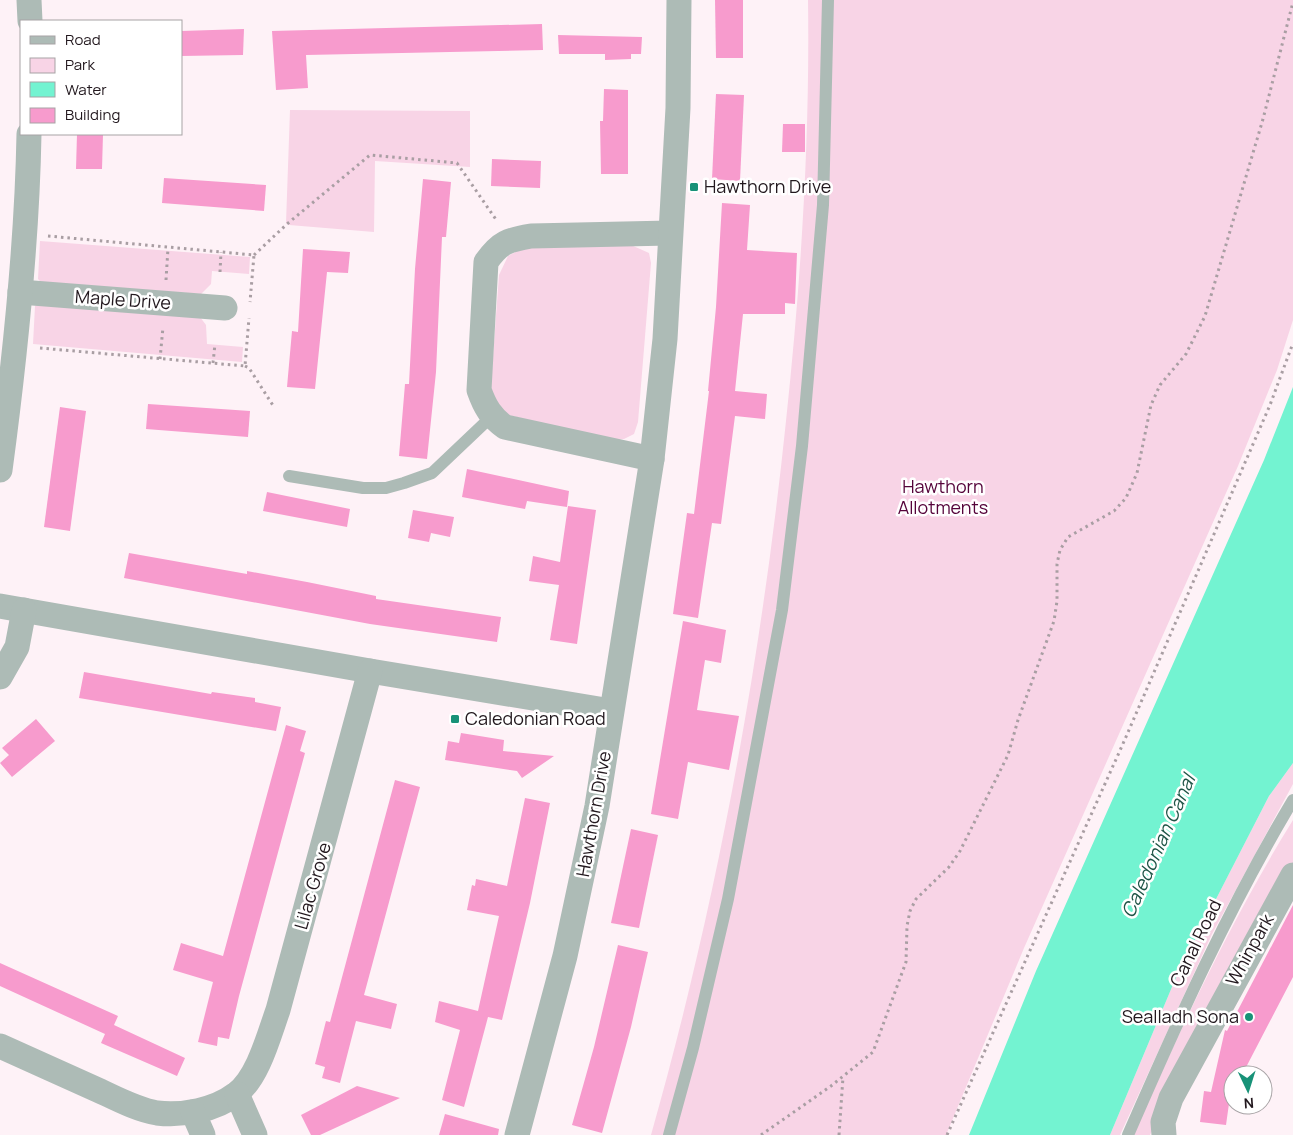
<svg xmlns="http://www.w3.org/2000/svg" width="1293" height="1135" font-family="Manrope,sans-serif">
<rect width="100%" height="100%" fill="#fef2f7"/>
<g fill="#f8d4e6">
<path d="M 808,0 L 1293,0 L 1293,320 L 1277,370 L 1238,466 L 1024,948 L 946,1135 L 651,1135 C 717,902 761,662 786,421 C 801,281 810,140 808,0 Z"/>
<path d="M 290,110 L 470,111 L 470,167 L 375,161 L 374,232 L 289,225 L 286,223 Z"/>
<path d="M 40,241 L 250,257 L 249,274 L 212,271 L 211,284 L 201,294 L 41,282 L 38,279 Z"/>
<path d="M 631,245 L 649,253 L 651,263 L 638,422 L 634,434 L 624,439 L 613,440 L 504,414 L 491,391 L 491,384 L 499,275 L 508,256 L 523,248 Z"/>
<path d="M 39,303 L 200,317 L 206,325 L 207,344 L 243,347 L 242,362 L 33,344 L 35,306 Z"/>
<path d="M 1293,763 L 1293,784 L 1212,934 L 1120,1135 L 1110,1135 L 1177,975 L 1269,796 Z"/>
<path d="M 1293,820 L 1293,866 L 1183,1068 L 1150,1135 L 1133,1135 C 1181,1028 1231,920 1293,820 Z"/>
</g>
<path fill="#73f3d1" d="M 1293,387 L 1293,763 L 1269,796 L 1177,975 L 1110,1135 L 969,1135 L 1036,971 L 1264,460 Z"/>
<g fill="#f79bcd">
<path d="M 715,0 L 743,0 L 743,58 L 716,58 Z"/>
<path d="M 542,24 L 543,50 L 306,55 L 308,88 L 276,90 L 272,31 Z"/>
<path d="M 244,29 L 243,55 L 181,56 L 181,31 Z"/>
<path d="M 558,35 L 642,37 L 641,54 L 631,54 L 631,59 L 605,60 L 605,54 L 559,54 Z"/>
<path d="M 604,89 L 628,90 L 628,174 L 601,174 L 600,121 L 603,121 Z"/>
<path d="M 716,94 L 744,95 L 740,181 L 712,179 Z"/>
<path d="M 783,124 L 805,124 L 805,152 L 782,152 Z"/>
<path d="M 77,134 L 103,134 L 102,169 L 76,169 Z"/>
<path d="M 492,159 L 541,161 L 540,188 L 491,186 Z"/>
<path d="M 164,178 L 266,185 L 264,211 L 162,203 Z"/>
<path d="M 423,179 L 451,182 L 446,237 L 442,237 L 436,372 L 427,459 L 399,456 L 405,384 L 409,384 L 415,269 Z"/>
<path d="M 722,203 L 750,205 L 747,250 L 797,253 L 795,304 L 785,303 L 785,314 L 743,314 L 735,391 L 767,394 L 765,419 L 735,416 L 721,524 L 712,523 L 698,618 L 673,614 L 687,513 L 694,514 L 709,391 L 708,391 L 716,307 Z"/>
<path d="M 303,249 L 350,252 L 348,273 L 327,272 L 315,389 L 287,387 L 292,331 L 298,332 Z"/>
<path d="M 148,404 L 250,411 L 248,437 L 146,429 Z"/>
<path d="M 60,407 L 86,411 L 70,531 L 44,527 Z"/>
<path d="M 467,469 L 569,491 L 567,507 L 527,501 L 525,509 L 462,497 Z"/>
<path d="M 267,492 L 350,509 L 347,527 L 263,511 Z"/>
<path d="M 568,506 L 596,510 L 577,644 L 550,640 L 559,585 L 529,581 L 533,556 L 560,562 Z"/>
<path d="M 413,510 L 454,517 L 450,537 L 431,533 L 429,542 L 408,538 Z"/>
<path d="M 129,553 L 247,574 L 247,571 L 307,582 L 376,596 L 376,599 L 501,617 L 497,642 L 370,624 L 124,578 Z"/>
<path d="M 683,621 L 726,630 L 721,663 L 705,660 L 697,710 L 739,716 L 729,770 L 688,762 L 678,819 L 651,814 Z"/>
<path d="M 84,672 L 211,694 L 212,692 L 255,698 L 255,702 L 281,707 L 276,731 L 79,698 Z"/>
<path d="M 36,719 L 55,741 L 12,777 L 0,763 L 9,755 L 2,748 Z"/>
<path d="M 286,725 L 306,731 L 300,751 L 305,753 L 239,996 L 229,1039 L 218,1037 L 217,1046 L 198,1042 L 213,982 L 173,970 L 181,943 L 223,956 Z"/>
<path d="M 461,733 L 504,740 L 503,751 L 554,756 L 522,778 L 517,771 L 445,760 L 448,741 L 459,743 Z"/>
<path d="M 395,780 L 420,787 L 364,995 L 397,1004 L 391,1029 L 356,1021 L 340,1083 L 322,1078 L 325,1067 L 315,1064 L 326,1021 L 330,1022 Z"/>
<path d="M 525,798 L 550,803 L 530,903 L 502,1020 L 488,1017 L 464,1107 L 442,1100 L 460,1030 L 435,1022 L 439,1001 L 478,1011 L 499,916 L 467,910 L 472,885 L 475,886 L 476,879 L 507,886 Z"/>
<path d="M 631,829 L 658,835 L 639,928 L 611,923 Z"/>
<path d="M 1293,905 L 1293,977 L 1242,1075 L 1233,1075 L 1226,1125 L 1200,1122 L 1204,1091 L 1211,1092 L 1225,1030 L 1227,1031 Z"/>
<path d="M 618,945 L 648,952 L 631,1027 L 602,1133 L 572,1125 L 594,1047 Z"/>
<path d="M 0,963 L 118,1016 L 114,1025 L 185,1058 L 177,1076 L 101,1043 L 105,1034 L 0,986 Z"/>
<path d="M 357,1086 L 400,1098 L 320,1135 L 311,1135 L 301,1115 Z"/>
<path d="M 445,1114 L 499,1129 L 498,1135 L 439,1135 Z"/>
</g>
<g fill="none" stroke-linecap="round" stroke-linejoin="round">
<g stroke="#a99ea3" stroke-width="3" stroke-dasharray="2.5 4" stroke-linecap="butt">
<path d="M 48,236 L 254,255 L 250,302"/>
<path d="M 254,255 L 287,224 L 370,155 L 457,163 L 497,221"/>
<path d="M 220,272 L 221,252"/>
<path d="M 166,280 L 168,248"/>
<path d="M 40,348 L 245,366 L 249,318"/>
<path d="M 160,359 L 163,327"/>
<path d="M 213,363 L 215,344"/>
<path d="M 245,366 L 249,368 L 274,407"/>
<path d="M 761,1135 L 831,1086 L 873,1052 L 906,962 L 907,926 L 910,911 L 916,899 L 949,867 L 960,851 L 1008,755 L 1018,720 L 1054,621 L 1057,601 L 1057,564 L 1060,550 L 1068,537 L 1114,511 L 1126,498 L 1137,473 L 1151,405 L 1160,385 L 1186,354 L 1205,316 L 1263,119 L 1293,2"/>
<path d="M 839,1135 L 843,1077"/>
<path d="M 947,1135 L 1122,746 L 1270,405 L 1293,343"/>
</g>
<g stroke="#adbbb6" stroke-width="12">
<path d="M 289,476 L 363,488 L 386,488 L 404,483 L 432,473 L 491,417"/>
<path d="M 669,1135 L 693,1048 L 728,899 L 782,610 L 802,446 L 823,205 L 828,0"/>
<path d="M 1128,1135 C 1178,1020 1229,907 1293,800"/>
</g>
<g stroke="#adbbb6" stroke-width="25">
<path d="M 29,0 L 30,21"/>
<path d="M 20,292 L 225,308"/>
<path d="M 652,459 L 505,427 C 491,417 485,407 479,390 L 486,262 C 500,242 508,240 531,236 L 670,233"/>
<path d="M 0,470 C 15,358 27,246 29,134"/>
<path d="M 0,606 L 370,671 L 611,711"/>
<path d="M 0,677 L 17,647 L 24,610"/>
<path d="M 0,1046 C 33,1061 67,1076 100,1091 C 117,1099 138,1110 157,1113 C 183,1116 215,1110 236,1094 C 258,1078 269,1035 278,1010 L 370,671"/>
<path d="M 237,1094 L 255,1135"/>
<path d="M 193,1112 L 203,1135"/>
<path d="M 517,1135 L 565,956 L 597,806 L 652,459 L 665,339 L 678,108 L 679,0"/>
<path d="M 1164,1135 L 1163,1122 L 1171,1098 L 1293,875"/>
</g>
</g>
<g fill="#189278" stroke="#fff" stroke-width="2">
<rect x="689" y="182" width="10" height="10" rx="2.5"/>
<rect x="450" y="714" width="10" height="10" rx="2.5"/>
<circle cx="1249" cy="1017" r="5"/>
</g>
<g text-anchor="middle" stroke-width="5" stroke-linejoin="round" paint-order="stroke">
<g font-size="18" fill="#22181e" stroke="#fff" text-anchor="start">
<text x="704" y="193">Hawthorn Drive</text>
<text x="465" y="725">Caledonian Road</text>
<text x="1239" y="1023" text-anchor="end">Sealladh Sona</text>
</g>
<g font-size="18" fill="#22181e" stroke="#fff">
<text transform="translate(123 300) rotate(4)" y="6">Maple Drive</text>
<text transform="translate(594 814) rotate(-80)" y="6">Hawthorn Drive</text>
<text transform="translate(313 886) rotate(-74)" y="6">Lilac Grove</text>
<text transform="translate(1196 943) rotate(-64)" y="6">Canal Road</text>
<text transform="translate(1250 950) rotate(-61)" y="6">Whinpark</text>
</g>
<g font-size="18" fill="#55033a" stroke="#fff">
<text x="943" y="493">Hawthorn<tspan x="943" dy="21">Allotments</tspan></text>
</g>
<g font-size="19" font-style="italic" fill="#1e5446" stroke="#fff">
<text transform="translate(1158 846) rotate(-66)" y="7">Caledonian Canal</text>
</g>
</g>
<rect x="20" y="20" width="162" height="115" fill="#ffffff" stroke="#a7a3a5"/>
<rect x="30" y="36" width="25" height="8" fill="#adbbb6" stroke="#a7a3a5"/>
<text x="65" y="45" font-size="15" fill="#22181e">Road</text>
<rect x="30" y="58" width="25" height="15" fill="#f8d4e6" stroke="#a7a3a5"/>
<text x="65" y="70" font-size="15" fill="#22181e">Park</text>
<rect x="30" y="82" width="25" height="15" fill="#73f3d1" stroke="#a7a3a5"/>
<text x="65" y="95" font-size="15" fill="#22181e">Water</text>
<rect x="30" y="108" width="25" height="15" fill="#f79bcd" stroke="#a7a3a5"/>
<text x="65" y="120" font-size="15" fill="#22181e">Building</text>
<g transform="translate(1248 1090) rotate(176)"><circle r="24" fill="#ffffff" stroke="#a7a3a5"/>
<path d="M0-4L9 19L0 12L-9 19Z" fill="#189278"/>
<text y="-8" font-size="14" font-weight="bold" text-anchor="middle" fill="#22181e">N</text>
</g>
</svg>
